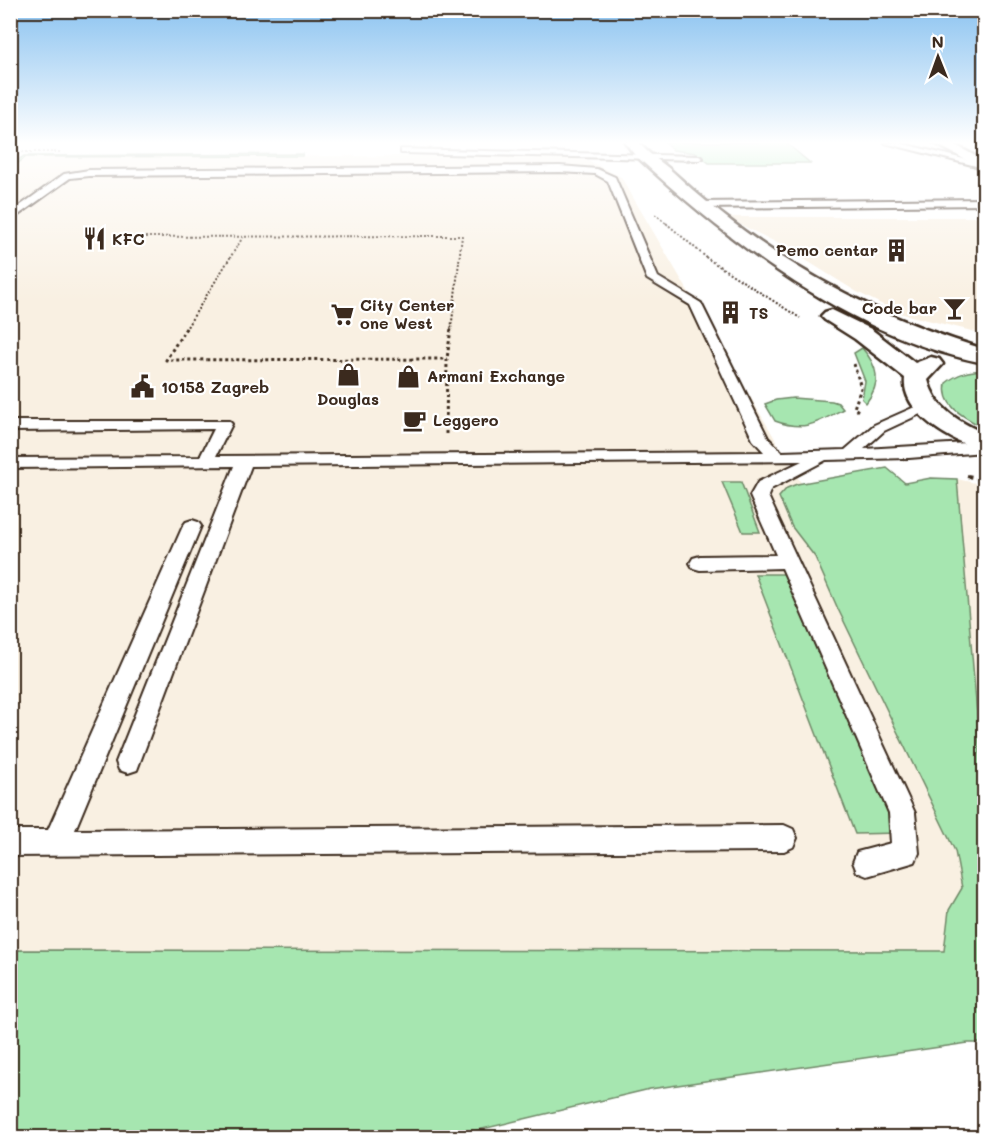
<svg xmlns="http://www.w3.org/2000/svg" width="995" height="1148" font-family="Mali,sans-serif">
<rect width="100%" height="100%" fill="#fff"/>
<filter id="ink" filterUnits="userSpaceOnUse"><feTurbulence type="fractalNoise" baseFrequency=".0167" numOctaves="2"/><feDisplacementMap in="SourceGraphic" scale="12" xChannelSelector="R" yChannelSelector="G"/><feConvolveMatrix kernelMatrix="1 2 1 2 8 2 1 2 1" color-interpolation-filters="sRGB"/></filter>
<g filter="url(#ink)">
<g fill="#f9f0e2">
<path d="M 436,156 L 564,157 L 589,161 L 621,177 L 984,794 L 984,955 L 944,951 L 11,950 L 10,169 L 26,157 Z"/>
<path d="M 726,217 L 984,217 L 984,334 L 899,313 L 857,292 L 783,246 Z"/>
<path d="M 957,479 L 984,485 L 984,768 L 981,761 Z"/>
</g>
<g fill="#a6e6b0" stroke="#708867" stroke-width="1.5">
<path d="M 665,142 L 785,142 L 810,163 L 709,163 L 696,153 L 673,150 Z"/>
<path d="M 303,154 L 302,156 L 26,157 L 11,169 L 11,165 L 24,156 Z"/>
<path d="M 862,348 C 878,366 882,383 866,403 L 862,399 L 865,381 L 854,353 Z"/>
<path d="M 984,370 L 984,428 C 966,418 941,407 946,383 C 958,373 969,371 984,370 Z"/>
<path d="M 793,398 L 832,401 L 838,403 L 843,409 C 817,423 805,432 775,421 L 765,404 L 776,400 Z"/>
<path d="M 887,468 L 905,483 L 931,478 L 957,479 L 981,761 L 984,768 L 984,1043 L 968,1043 L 650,1089 L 449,1137 L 11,1137 L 11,950 L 944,951 L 949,910 L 962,888 L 955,851 L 838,609 L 815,557 L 792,527 L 779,497 L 787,488 L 797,484 Z"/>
<path d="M 722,482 L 741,482 L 760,532 L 743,532 Z"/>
<path d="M 755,574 L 786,574 L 898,833 L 855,834 Z"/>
</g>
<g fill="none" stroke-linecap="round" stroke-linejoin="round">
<defs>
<g id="service">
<path d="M 896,142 L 984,164 L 984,168 L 885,143 Z"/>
<path d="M 401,149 L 699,156 L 703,158 L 699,160 L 404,153 L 401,153 Z"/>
<path d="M 560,166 L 597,169 L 615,177 L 658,277 L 701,303 L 768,438 L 782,452 L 845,450 L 874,425 L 926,402 L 931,403 L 933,406 L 931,409 L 884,431 L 864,449 L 984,442 L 984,452 L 909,458 L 826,460 L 771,489 L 768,496 L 915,813 L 919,853 L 915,862 L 867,876 L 857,872 L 853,862 L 857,852 L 891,843 L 889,813 L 782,568 L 700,570 L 693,568 L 690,563 L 693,558 L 700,556 L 776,555 L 750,496 L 758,482 L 802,461 L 251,466 L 137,770 L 128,773 L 119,770 L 116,762 L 234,466 L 10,468 L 10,458 L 200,457 L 214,429 L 10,431 L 10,421 L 229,421 L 232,424 L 216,456 L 764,452 L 753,440 L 690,305 L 647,279 L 608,181 L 595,174 L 560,172 L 89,176 L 70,178 L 10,221 L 10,213 L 64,174 L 89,170 Z"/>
<path d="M 984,199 L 984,205 L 698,208 L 693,205 L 698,202 Z"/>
<path d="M 192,520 L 198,522 L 201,526 L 75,830 L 784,825 L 793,829 L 797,838 L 793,847 L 784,851 L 10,856 L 10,830 L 48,830 L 183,526 L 186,522 Z"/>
</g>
<path id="minor" d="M 933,142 L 950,142 L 984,161 L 984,170 Z"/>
<g id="tertiary">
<path d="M 625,142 L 638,142 C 648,154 662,162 673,172 C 763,256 867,314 984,349 L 984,363 C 851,337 731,244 634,154 Z"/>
<path d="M 832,310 L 871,329 L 915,363 L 931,357 L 939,359 L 943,364 L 928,380 C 935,408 959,422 984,433 L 984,450 C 955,444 901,414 905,378 L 855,339 L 825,320 L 821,316 L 825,312 Z"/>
</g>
</defs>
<use href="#service" stroke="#3b2a1e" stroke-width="4"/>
<use href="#minor" stroke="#3b2a1e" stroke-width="5"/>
<use href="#tertiary" stroke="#3b2a1e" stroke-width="5"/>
<g stroke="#3b2a1e" stroke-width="1.5" stroke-dasharray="2 2" stroke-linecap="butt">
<path d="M 10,152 L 61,152"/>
<path d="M 655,214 L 668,225"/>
</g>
<g stroke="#3b2a1e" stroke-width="2" stroke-dasharray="2 2" stroke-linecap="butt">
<path d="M 666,223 L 708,259 L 800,318"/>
<path d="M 121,237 L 462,236 L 451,330"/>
<path d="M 185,330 L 243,237"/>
</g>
<g stroke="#3b2a1e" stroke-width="3" stroke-dasharray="3 3" stroke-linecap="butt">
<path d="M 186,328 L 166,360 L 447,359"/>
<path d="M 854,364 L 861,388 L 854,408 L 860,412"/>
<path d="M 446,434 L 447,359 L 451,328"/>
</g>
<path stroke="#3b2a1e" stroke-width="4" stroke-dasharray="4.5 4.5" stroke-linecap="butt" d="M 967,476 L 984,479"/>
<path stroke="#3b2a1e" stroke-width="6" stroke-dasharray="8 8" stroke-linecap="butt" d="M 976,1138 L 984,1136"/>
<use href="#service" fill="#fff" fill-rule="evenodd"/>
<use href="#minor" fill="#fff" fill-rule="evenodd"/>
<use href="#tertiary" fill="#fff" fill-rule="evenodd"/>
</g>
</g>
<linearGradient id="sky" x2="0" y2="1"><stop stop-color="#89c2f0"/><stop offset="0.47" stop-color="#fff"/><stop offset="1" stop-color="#fff" stop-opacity="0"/></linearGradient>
<rect width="995" height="303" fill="url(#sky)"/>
<defs>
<symbol id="restaurant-bare" viewBox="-9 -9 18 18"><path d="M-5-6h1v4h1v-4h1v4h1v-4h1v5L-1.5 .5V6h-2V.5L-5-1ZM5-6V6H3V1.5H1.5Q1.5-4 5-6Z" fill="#3b2a1e" stroke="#fff" stroke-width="2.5" paint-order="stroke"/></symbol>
<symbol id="building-bare" viewBox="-9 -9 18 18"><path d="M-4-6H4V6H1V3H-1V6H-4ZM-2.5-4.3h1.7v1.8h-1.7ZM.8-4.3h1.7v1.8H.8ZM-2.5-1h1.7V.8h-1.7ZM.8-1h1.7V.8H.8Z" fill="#3b2a1e" stroke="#fff" stroke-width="2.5" paint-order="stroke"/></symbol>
<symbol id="bar-bare" viewBox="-9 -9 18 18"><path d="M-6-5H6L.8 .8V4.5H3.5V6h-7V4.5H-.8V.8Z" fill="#3b2a1e" stroke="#fff" stroke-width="2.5" paint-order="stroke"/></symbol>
<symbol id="supermarket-bare" viewBox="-9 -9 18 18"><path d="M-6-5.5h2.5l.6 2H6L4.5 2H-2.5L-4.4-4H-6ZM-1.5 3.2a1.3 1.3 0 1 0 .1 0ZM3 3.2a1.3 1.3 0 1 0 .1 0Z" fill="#3b2a1e" stroke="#fff" stroke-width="2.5" paint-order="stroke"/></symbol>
<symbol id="shop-bare" viewBox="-9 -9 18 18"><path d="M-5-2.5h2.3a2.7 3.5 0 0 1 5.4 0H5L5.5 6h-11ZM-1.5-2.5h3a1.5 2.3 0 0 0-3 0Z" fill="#3b2a1e" stroke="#fff" stroke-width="2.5" paint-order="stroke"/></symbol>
<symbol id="civic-bare" viewBox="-9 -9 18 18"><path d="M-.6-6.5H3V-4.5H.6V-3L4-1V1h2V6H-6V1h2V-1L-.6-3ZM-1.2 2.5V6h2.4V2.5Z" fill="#3b2a1e" stroke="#fff" stroke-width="2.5" paint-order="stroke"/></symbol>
<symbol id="cafe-bare" viewBox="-9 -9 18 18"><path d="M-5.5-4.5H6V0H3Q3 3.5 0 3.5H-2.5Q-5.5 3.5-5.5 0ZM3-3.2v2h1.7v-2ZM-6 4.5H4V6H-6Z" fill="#3b2a1e" stroke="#fff" stroke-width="2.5" paint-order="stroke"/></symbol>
</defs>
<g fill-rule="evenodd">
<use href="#restaurant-bare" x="78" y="222" width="33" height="33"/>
<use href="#building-bare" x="880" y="234" width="33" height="33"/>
<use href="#bar-bare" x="938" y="292" width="33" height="33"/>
<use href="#building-bare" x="714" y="296" width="33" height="33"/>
<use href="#supermarket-bare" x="326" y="298" width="33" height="33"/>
<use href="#shop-bare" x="332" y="358" width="33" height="33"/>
<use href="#shop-bare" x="392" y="360" width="33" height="33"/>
<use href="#civic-bare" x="126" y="370" width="33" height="33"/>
<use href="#cafe-bare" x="398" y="404" width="33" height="33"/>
</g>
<g text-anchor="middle" stroke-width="4.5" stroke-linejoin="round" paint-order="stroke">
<g font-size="16" font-weight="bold" fill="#3b2a1e" stroke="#fff" text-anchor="start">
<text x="112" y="245">KFC</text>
<text x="878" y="256" text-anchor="end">Pemo centar</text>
<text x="360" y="311">City Center<tspan x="360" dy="18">one West</tspan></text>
<text x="937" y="314" text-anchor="end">Code bar</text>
<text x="749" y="319">TS</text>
<text x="427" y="382">Armani Exchange</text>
<text x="161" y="393">10158 Zagreb</text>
<text x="348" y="405" text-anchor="middle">Douglas</text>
<text x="433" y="426">Leggero</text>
</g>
</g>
<rect width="995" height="1148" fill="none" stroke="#fff" stroke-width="36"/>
<rect x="18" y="18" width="959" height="1112" fill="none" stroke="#3b2a1e" stroke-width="2" filter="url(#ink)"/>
<g transform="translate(938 57) rotate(359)" stroke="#ffffff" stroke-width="4.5" paint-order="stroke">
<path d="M0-4.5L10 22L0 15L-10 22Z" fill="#3b2a1e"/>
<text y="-9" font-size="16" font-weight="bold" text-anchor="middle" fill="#3b2a1e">N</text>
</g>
</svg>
